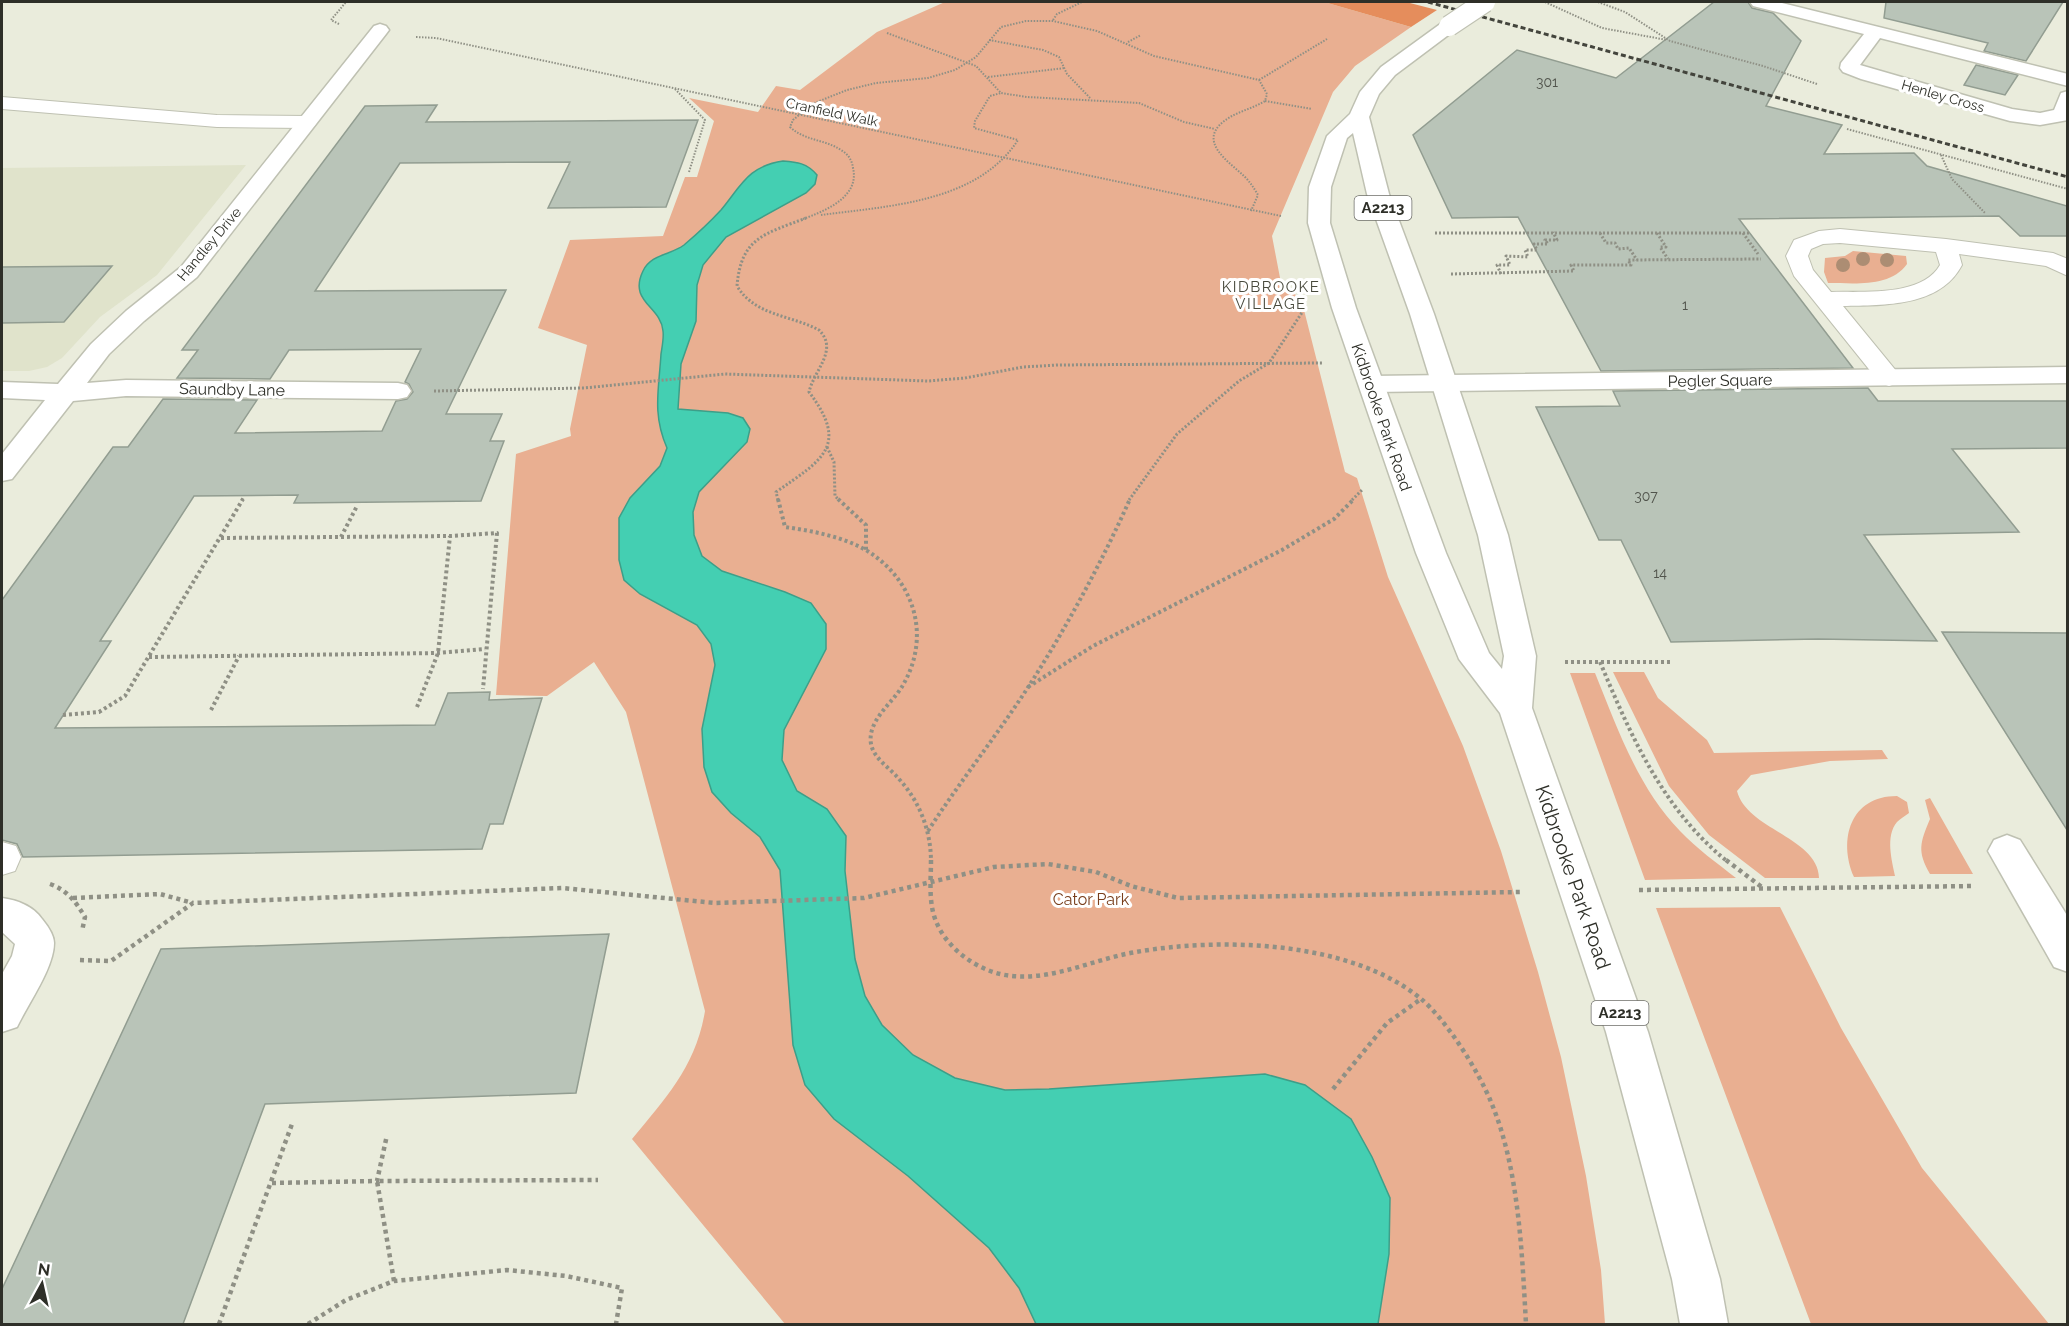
<svg xmlns="http://www.w3.org/2000/svg" width="2069" height="1326" font-family="Raleway,sans-serif">
<rect width="100%" height="100%" fill="#eaecdc"/>
<path fill="#e0e3cb" d="M 246,165 L 157,275 L 100,317 L 62,358 L 47,367 L 29,371 L 2,371 L 2,168 Z"/>
<g fill="#e9af91">
<path d="M 945,2 L 1324,2 L 1411,27 L 1355,66 L 1333,92 L 1272,236 L 1281,283 L 1295,294 L 1304,310 L 1345,472 L 1357,478 L 1388,577 L 1463,746 L 1501,851 L 1538,972 L 1561,1057 L 1586,1176 L 1601,1270 L 1605,1324 L 785,1324 L 632,1139 C 666,1098 696,1066 705,1011 L 626,712 L 594,662 L 547,696 L 496,695 L 516,454 L 571,436 L 570,429 L 587,345 L 538,328 L 570,240 L 663,236 L 685,177 L 697,177 L 714,121 L 689,98 L 758,112 L 776,86 L 800,90 L 877,32 Z"/>
<path d="M 1853,251 L 1906,256 L 1907,264 C 1890,288 1854,283 1828,283 L 1824,272 L 1825,258 L 1845,256 Z"/>
<path d="M 1613,672 L 1644,672 L 1658,698 L 1707,740 L 1714,753 L 1882,750 L 1888,759 L 1830,761 L 1751,775 L 1737,791 C 1747,830 1818,837 1819,878 L 1765,878 L 1709,835 L 1669,786 Z"/>
<path d="M 1570,673 L 1595,673 C 1617,727 1638,788 1680,831 C 1697,849 1717,863 1736,878 L 1645,880 Z"/>
<path d="M 1897,796 L 1907,802 L 1909,813 C 1905,816 1900,819 1897,822 C 1885,836 1892,861 1895,876 L 1854,877 C 1838,840 1850,796 1897,796 Z"/>
<path d="M 1930,798 L 1973,874 L 1930,874 C 1917,851 1920,843 1930,819 L 1925,800 Z"/>
<path d="M 1780,907 L 1841,1028 L 1922,1168 L 2049,1324 L 1811,1324 L 1656,908 Z"/>
</g>
<path fill="#e58d5c" d="M 1324,2 L 1406,2 L 1437,10 L 1411,27 Z"/>
<path fill="#44cfb2" stroke="#3d9f89" stroke-width="1.5" d="M 783,161 C 797,162 807,163 817,175 L 815,184 L 806,193 L 726,237 L 703,265 L 697,285 L 696,321 L 681,364 L 678,409 L 728,413 L 743,418 L 750,429 L 747,442 L 699,492 L 693,512 L 694,535 L 702,556 L 722,571 L 785,592 L 811,603 L 826,624 L 826,649 L 784,730 L 782,760 L 797,791 L 827,809 L 846,836 L 845,871 L 855,959 L 865,996 L 882,1025 L 913,1055 L 955,1078 L 1005,1090 L 1049,1089 L 1265,1074 L 1305,1085 L 1351,1119 L 1372,1157 L 1390,1198 L 1389,1254 L 1378,1324 L 1036,1324 L 1019,1288 L 989,1248 L 908,1176 L 834,1119 L 805,1085 L 793,1045 L 780,870 L 760,837 L 731,813 L 712,792 L 704,767 L 702,729 L 715,665 L 711,644 L 697,625 L 640,594 L 624,580 L 619,560 L 619,518 L 630,498 L 660,466 L 667,448 C 652,414 659,389 661,354 C 662,347 664,338 663,331 C 661,306 628,302 643,271 C 651,254 671,255 684,245 C 697,234 710,222 721,210 C 741,186 748,166 783,161 Z"/>
<g fill="#b9c4b8" stroke="#929d91" stroke-width="1.5">
<path d="M 1714,2 L 1748,2 L 1752,8 L 1773,13 L 1801,41 L 1766,106 L 1842,125 L 1824,154 L 1914,153 L 1927,166 L 2067,206 L 2067,236 L 2020,236 L 1999,216 L 1739,219 L 1853,368 L 1601,371 L 1518,217 L 1452,218 L 1413,135 L 1517,50 L 1616,78 Z"/>
<path d="M 1886,2 L 2063,2 L 2026,61 L 1984,51 L 1988,43 L 1884,18 Z"/>
<path d="M 1976,65 L 2018,75 L 2005,95 L 1964,85 Z"/>
<path d="M 437,105 L 426,122 L 698,120 L 666,207 L 548,208 L 570,162 L 400,163 L 315,291 L 506,290 L 446,414 L 502,414 L 490,441 L 504,441 L 481,501 L 294,503 L 298,495 L 194,496 L 100,641 L 111,641 L 55,728 L 435,725 L 448,693 L 490,692 L 489,700 L 542,698 L 503,824 L 490,824 L 482,849 L 23,857 L 17,844 L 2,840 L 2,600 L 113,447 L 128,447 L 163,399 L 257,400 L 235,433 L 382,431 L 396,401 L 407,399 L 413,392 L 409,384 L 405,382 L 421,349 L 289,350 L 270,379 L 177,378 L 198,350 L 182,350 L 365,106 Z"/>
<path d="M 112,266 L 64,322 L 2,323 L 2,267 Z"/>
<path d="M 1868,388 L 1878,401 L 2067,401 L 2067,448 L 1952,449 L 2019,532 L 1864,535 L 1937,641 L 1818,639 L 1671,642 L 1621,540 L 1599,540 L 1536,407 L 1620,406 L 1613,391 Z"/>
<path d="M 1942,632 L 2067,633 L 2067,830 Z"/>
<path d="M 609,934 L 576,1093 L 265,1104 L 183,1324 L 2,1324 L 2,1289 L 161,949 Z"/>
</g>
<g fill="none" stroke-linecap="round" stroke-linejoin="round">
<defs>
<g id="service">
<path d="M 2,97 L 217,115 L 307,116 L 314,118 L 317,122 L 314,126 L 307,128 L 217,127 L 2,109 Z"/>
<path d="M 1840,229 L 1946,239 L 2053,253 L 2068,259 L 2068,276 L 2046,266 L 1959,254 L 1962,265 C 1940,307 1885,305 1843,306 L 1902,378 L 1898,383 L 1889,386 L 1880,383 L 1794,276 L 1786,256 L 1794,240 L 1819,231 ZM 1840,243 L 1936,252 L 1940,265 C 1922,297 1863,291 1831,292 L 1813,270 L 1808,256 L 1811,249 L 1823,244 Z"/>
<path d="M 2,842 L 16,846 L 21,857 L 15,871 L 2,875 Z"/>
</g>
<g id="minor">
<path d="M 1750,2 L 1778,2 L 2068,74 L 2068,86 L 1880,38 L 1860,65 L 2012,109 L 2040,113 L 2054,110 L 2061,93 L 2068,91 L 2068,120 L 2040,125 L 2010,121 L 1861,79 L 1843,72 L 1840,68 L 1841,63 L 1864,34 L 1753,6 Z"/>
<path d="M 380,24 L 386,26 L 389,30 L 386,34 L 197,277 L 144,321 L 109,354 L 87,383 L 126,380 L 398,383 L 407,385 L 411,391 L 407,397 L 398,399 L 126,396 L 73,401 L 12,479 L 2,481 L 2,454 L 45,400 L 2,398 L 2,382 L 58,384 L 91,344 L 126,311 L 181,267 L 374,26 Z"/>
<path d="M 2068,367 L 2068,383 L 1372,392 L 1363,390 L 1359,384 L 1363,378 L 1372,376 Z"/>
<path d="M 2007,835 L 2020,840 L 2068,917 L 2068,972 L 2054,967 L 1988,851 L 1994,840 Z"/>
<path d="M 2,898 C 17,900 33,906 42,919 C 47,925 54,935 54,943 C 54,968 28,1004 17,1027 L 2,1032 L 2,974 L 12,956 L 15,944 L 2,932 Z"/>
</g>
<path id="trunk" d="M 1449,21 L 1455,22 L 1458,26 L 1455,30 L 1395,75 L 1379,94 L 1369,117 L 1389,194 L 1434,314 L 1508,535 L 1536,656 L 1532,708 L 1648,1032 L 1720,1279 L 1728,1324 L 1680,1324 L 1672,1279 L 1606,1032 L 1500,713 L 1459,659 L 1416,553 L 1332,308 L 1308,223 L 1309,187 L 1327,136 L 1350,114 L 1360,92 L 1381,67 L 1443,22 ZM 1353,133 L 1367,194 L 1410,314 L 1478,535 L 1504,656 L 1502,669 L 1489,653 L 1446,553 L 1356,308 L 1330,223 L 1331,187 L 1347,138 Z"/>
</defs>
<use href="#service" stroke="#bfc1b2" stroke-width="2"/>
<use href="#minor" stroke="#bfc1b2" stroke-width="3"/>
<use href="#trunk" stroke="#bfc1b2" stroke-width="3"/>
<g stroke="#8f9085" stroke-width="2" stroke-dasharray="1.5 1.5" stroke-linecap="butt">
<path d="M 1545,2 L 1602,28 L 1667,40"/>
<path d="M 1598,2 L 1625,12 L 1670,41 L 1763,66 L 1817,84"/>
<path d="M 1053,20 L 1057,14 L 1082,2"/>
<path d="M 339,24 L 331,20 L 346,2"/>
<path d="M 887,33 L 976,66 L 1001,93 L 1027,97 L 1139,103 L 1184,122 L 1215,129"/>
<path d="M 416,37 L 436,38 L 1281,216"/>
<path d="M 989,40 L 1043,50 L 1059,57 L 1067,74 L 1091,99"/>
<path d="M 1128,42 L 1141,35"/>
<path d="M 988,77 L 1065,68"/>
<path d="M 1259,80 L 1327,39"/>
<path d="M 675,89 L 705,120 L 689,172"/>
<path d="M 1265,101 L 1312,109"/>
<path d="M 1847,129 L 2068,189"/>
<path d="M 1941,155 L 1952,179 L 1985,213"/>
<path d="M 821,215 C 888,206 977,203 1018,140 L 974,128 L 975,121 L 990,96 L 1001,93"/>
<path d="M 803,219 C 825,211 860,197 853,168 C 852,160 848,154 841,150 C 824,139 805,141 790,127 L 793,120 L 812,104 L 847,90 L 876,83 L 928,78 L 955,70 L 976,57 L 1001,27 L 1026,21 L 1053,21 L 1097,31 L 1154,56 L 1259,80 L 1267,94 L 1265,101 C 1252,109 1235,112 1223,122 C 1198,142 1229,162 1244,176 C 1250,182 1254,188 1258,195 L 1251,211"/>
</g>
<g stroke="#8f9085" stroke-width="3" stroke-dasharray="2 2" stroke-linecap="butt">
<path d="M 1435,233 L 1749,233"/>
<path d="M 1600,233 L 1606,243 L 1615,243 L 1618,249 L 1629,248 L 1637,260"/>
<path d="M 1657,233 L 1666,247 L 1660,247 L 1668,259"/>
<path d="M 1743,233 L 1758,254"/>
<path d="M 1451,274 L 1574,271 L 1571,265 L 1631,265 L 1628,260 L 1761,259"/>
<path d="M 1501,274 L 1497,265 L 1510,265 L 1506,256 L 1528,257 L 1525,250 L 1537,250 L 1534,244 L 1548,244 L 1545,240 L 1557,240 L 1553,232"/>
<path d="M 434,391 L 584,388 L 725,374 L 928,381 L 965,378 L 1023,367 L 1058,365 L 1322,363"/>
<path d="M 827,447 L 834,462 L 835,496 L 839,500"/>
<path d="M 242,500 L 243,498"/>
<path d="M 778,500 L 776,492 C 822,460 850,446 809,392 C 814,370 839,350 819,330 C 791,315 755,316 737,286 C 741,237 765,234 806,218"/>
<path d="M 1129,500 L 1177,434 L 1239,381 L 1269,363 L 1303,311"/>
<path d="M 1352,500 L 1363,489"/>
</g>
<g stroke="#8f9085" stroke-width="4" stroke-dasharray="3 3" stroke-linecap="butt">
<path d="M 778,499 L 785,527 C 812,531 840,536 864,549 C 914,578 932,635 903,685 C 893,703 867,720 871,744 C 874,759 890,768 899,779 C 920,802 931,831 931,862"/>
<path d="M 838,499 L 866,525 L 866,551"/>
<path d="M 341,537 L 357,506"/>
<path d="M 221,538 L 450,536 L 497,533 L 483,689"/>
<path d="M 149,657 L 438,653 L 485,649"/>
<path d="M 1565,662 L 1670,662"/>
<path d="M 1600,662 C 1631,736 1663,810 1728,862"/>
<path d="M 1028,687 L 1093,646 L 1282,550 L 1334,519 L 1354,499"/>
<path d="M 417,707 L 438,653 L 450,536"/>
<path d="M 211,710 L 239,656"/>
<path d="M 63,715 L 99,712 L 125,696 L 243,499"/>
<path d="M 928,831 C 959,783 994,739 1025,692 C 1064,632 1101,564 1130,499"/>
</g>
<g stroke="#8f9085" stroke-width="4.5" stroke-dasharray="4 4" stroke-linecap="butt">
<path d="M 931,860 C 931,877 929,895 933,912 C 941,946 978,973 1012,976 C 1055,980 1094,959 1136,952 C 1222,937 1350,941 1420,998 C 1446,1019 1479,1072 1491,1102 C 1519,1168 1522,1253 1526,1324"/>
<path d="M 1726,860 L 1763,888"/>
<path d="M 50,884 C 67,890 76,902 85,917 L 82,931"/>
<path d="M 1639,890 L 1975,886"/>
<path d="M 73,898 L 160,894 L 193,903"/>
<path d="M 80,960 L 111,961 L 193,903 L 562,888 L 715,903 L 864,898 L 994,867 L 1048,864 L 1096,872 L 1131,886 L 1178,898 L 1521,892"/>
<path d="M 1333,1089 L 1387,1023 L 1421,999"/>
<path d="M 272,1183 L 377,1181 L 387,1135"/>
<path d="M 394,1281 L 377,1181 L 598,1180"/>
<path d="M 219,1324 L 292,1124"/>
<path d="M 308,1324 L 346,1300 L 394,1281 L 507,1270 L 566,1276 L 622,1288 L 616,1324"/>
</g>
<use href="#service" fill="#fff" fill-rule="evenodd"/>
<use href="#minor" fill="#fff" fill-rule="evenodd"/>
<use href="#trunk" fill="#fff" fill-rule="evenodd"/>
<path stroke="#43443c" stroke-width="3" stroke-dasharray="5 3" stroke-linecap="butt" d="M 1428,2 L 2068,177"/>
<defs>
<path id="trunk-bridge" d="M 1449,26 L 1485,2"/>
</defs>
<use href="#trunk-bridge" stroke="#bfc1b2" stroke-width="22" stroke-linecap="butt"/>
<use href="#trunk-bridge" stroke="#fff" stroke-width="20"/>
</g>
<g fill="#ac8d73">
<circle cx="1863" cy="259" r="7"/>
<circle cx="1887" cy="260" r="7"/>
<circle cx="1843" cy="265" r="7"/>
</g>
<g text-anchor="middle" stroke-width="6" stroke-linejoin="round" paint-order="stroke">
<g font-size="14" fill="#51544c">
<text x="1547" y="87">301</text>
<text x="1685" y="310">1</text>
<text x="1646" y="501">307</text>
<text x="1660" y="578">14</text>
</g>
<g font-size="14" fill="#2e2f28" stroke="#fff">
<text transform="translate(1943 96) rotate(16)" y="5">Henley Cross</text>
<text transform="translate(832 112) rotate(12)" y="5">Cranfield Walk</text>
<text transform="translate(209 244) rotate(-50)" y="5">Handley Drive</text>
</g>
<g fill="#fff" stroke="#6d6d68" stroke-width="1.5">
<rect x="1354.5" y="196" width="57" height="24" rx="4.5"/>
<rect x="1591.5" y="1001" width="57" height="24" rx="4.5"/>
</g>
<g font-size="15" font-weight="bold" fill="#2e2f28">
<text x="1383" y="213">A2213</text>
<text x="1620" y="1018">A2213</text>
</g>
<g font-size="15" letter-spacing="1.5" fill="#48493c" stroke="#fff">
<text x="1271" y="292">KIDBROOKE<tspan x="1271" dy="17">VILLAGE</tspan></text>
</g>
<g font-size="16" fill="#2e2f28" stroke="#fff">
<text transform="translate(1720 380) rotate(-1)" y="6">Pegler Square</text>
<text transform="translate(232 389) rotate(1)" y="6">Saundby Lane</text>
<text transform="translate(1382 417) rotate(71)" y="6">Kidbrooke Park Road</text>
</g>
<g font-size="16" fill="#793f1d" stroke="#fff">
<text x="1091" y="905">Cator Park</text>
</g>
<g font-size="20" fill="#2e2f28" stroke="#fff">
<text transform="translate(1573 877) rotate(71)" y="7">Kidbrooke Park Road</text>
</g>
</g>
<rect width="2069" height="1326" fill="none" stroke="#2e2f28" stroke-width="6"/>
<g transform="translate(42 1284) rotate(8)" stroke="#ffffff" stroke-width="4.5" paint-order="stroke">
<path d="M0-4.5L10 22L0 15L-10 22Z" fill="#2e2f28"/>
<text y="-9" font-size="16" font-weight="bold" text-anchor="middle" fill="#2e2f28">N</text>
</g>
</svg>
